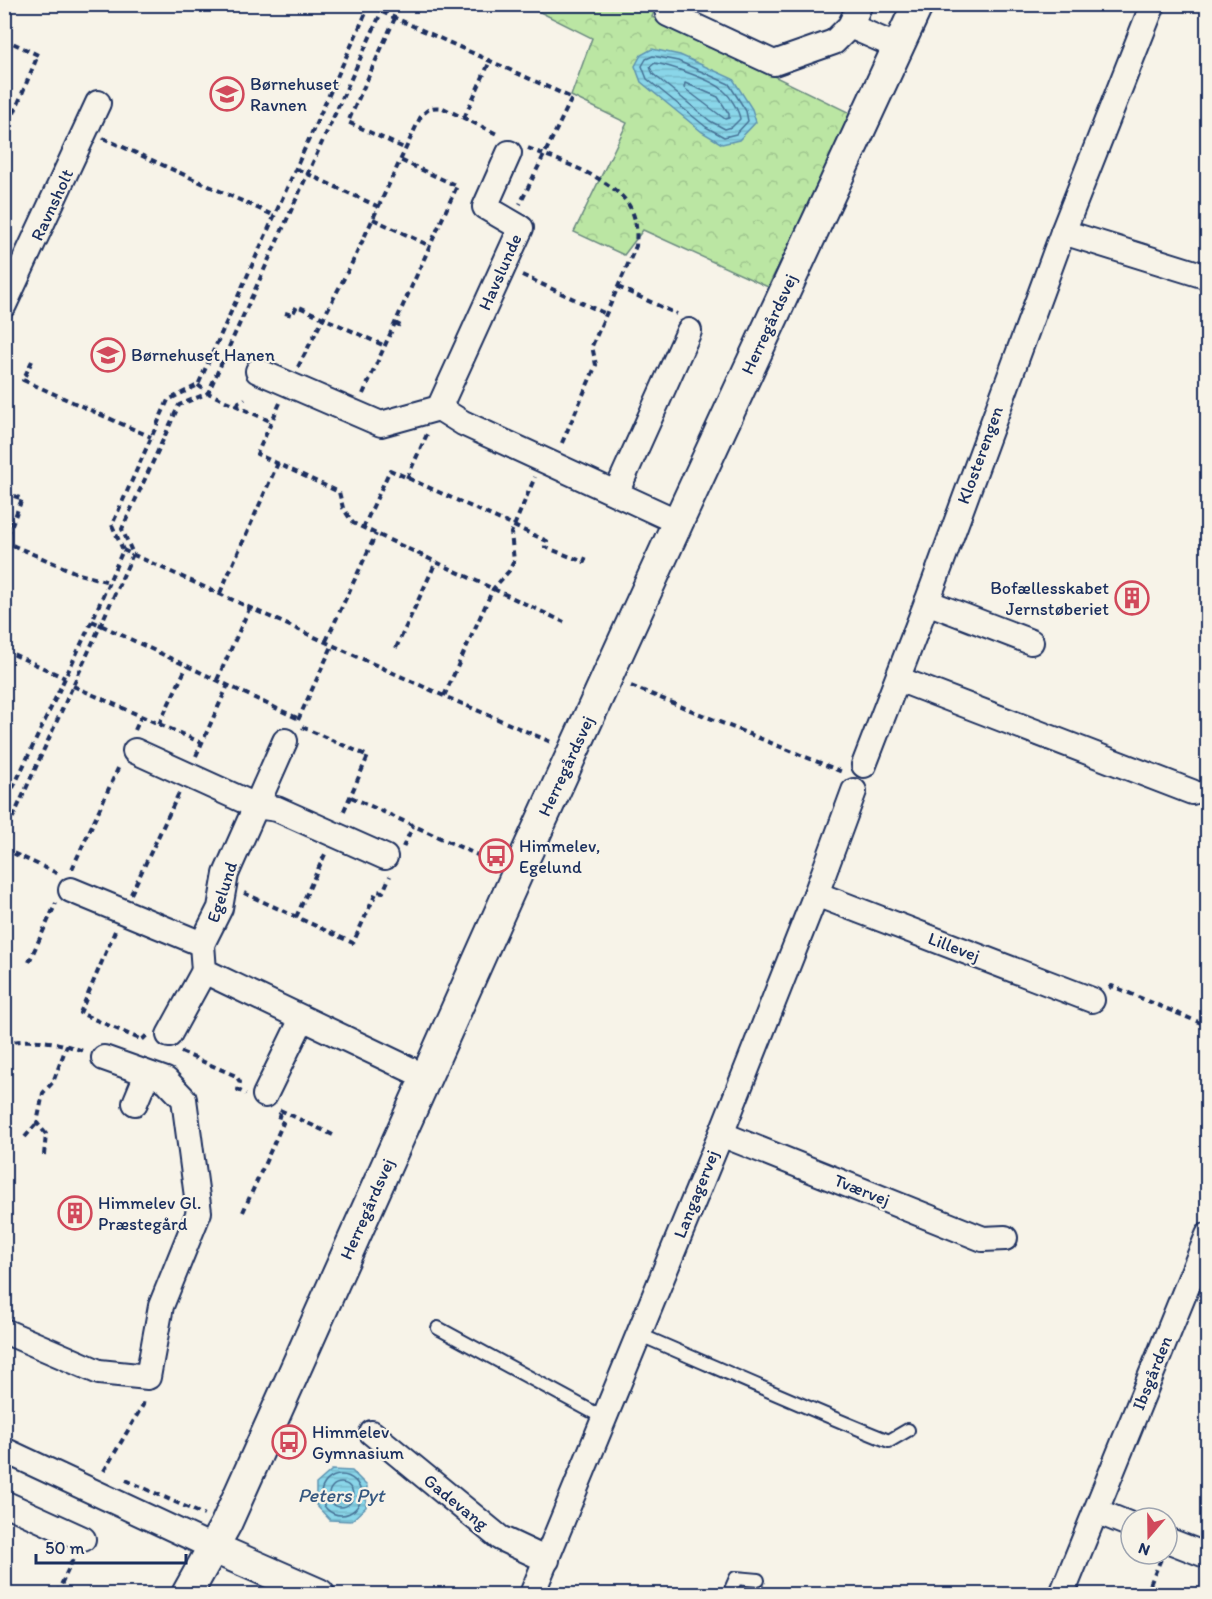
<svg xmlns="http://www.w3.org/2000/svg" width="1212" height="1599" font-family="Itim,sans-serif">
<defs>
<pattern id="park-crowns" width="20" height="18" patternUnits="userSpaceOnUse" patternTransform="scale(1.5)"><rect width="20" height="18" fill="#bbe6a3"/><path d="M2 6a3 3 0 1 1 6 0M12 15a3 3 0 1 1 6 0" fill="none" stroke="#a0c68f"/></pattern>
<pattern id="water-rules" width="6" height="5" patternUnits="userSpaceOnUse" patternTransform="scale(1.5)"><rect width="6" height="5" fill="#8ad6e9"/><path d="M0 2.5h6" fill="none" stroke="#76b8ca"/></pattern>
</defs>
<rect width="100%" height="100%" fill="#f7f3e8"/>
<filter id="ink" filterUnits="userSpaceOnUse"><feTurbulence type="fractalNoise" baseFrequency=".0167" numOctaves="2"/><feDisplacementMap in="SourceGraphic" scale="12" xChannelSelector="R" yChannelSelector="G"/><feConvolveMatrix kernelMatrix="1 2 1 2 8 2 1 2 1" color-interpolation-filters="sRGB"/></filter>
<g filter="url(#ink)">
<path fill="url(#park-crowns)" stroke="#6b8a80" stroke-width="1.5" d="M 526,5 L 657,5 L 652,17 L 852,114 L 768,287 L 643,230 L 624,255 L 574,232 L 627,123 L 571,96 L 592,38 Z"/>
<g fill="url(#water-rules)" stroke="#5e93b1" stroke-width="1.5">
<path d="M 652,49 L 680,55 L 733,79 L 752,109 L 756,122 L 739,140 L 722,144 L 702,132 L 641,82 L 635,66 L 641,55 Z"/>
<path d="M 332,1470 L 352,1471 L 367,1486 L 366,1507 L 351,1521 L 330,1520 L 316,1505 L 316,1484 Z"/>
</g>
<g fill="none" stroke-linecap="round" stroke-linejoin="round">
<g stroke="#477296" stroke-width="1.5">
<path d="M 653,56 L 678,61 L 729,84 L 746,111 L 748,121 L 736,134 L 724,137 L 706,127 L 647,79 L 642,66 L 646,59 Z"/>
<path d="M 655,63 C 670,66 714,80 724,91 C 730,96 739,111 740,119 L 732,127 L 725,129 L 710,121 L 653,74 L 650,67 Z"/>
<path d="M 685,83 L 718,97 L 729,114 L 729,118 L 725,119 L 684,88 Z"/>
<circle cx="341" cy="1495" r="20"/>
<circle cx="341" cy="1495" r="12"/>
</g>
<defs>
<g id="service">
<path d="M 438,1328 L 604,1418"/>
<path d="M 638,1334 C 722,1370 804,1407 889,1441 L 908,1430"/>
<path d="M 729,1594 L 736,1578 L 758,1580"/>
</g>
<g id="minor">
<path d="M 668,14 L 774,63 L 834,42 L 850,26 L 860,4"/>
<path d="M 850,26 L 898,47"/>
<path d="M 1063,232 L 1208,277"/>
<path d="M 4,305 L 98,103"/>
<path d="M 258,371 L 381,424 L 439,408 L 463,423 L 678,522"/>
<path d="M 439,408 L 521,228 L 485,207 L 509,153"/>
<path d="M 616,493 L 689,331"/>
<path d="M 927,602 L 1031,642"/>
<path d="M 898,679 L 1192,792"/>
<path d="M 285,741 L 226,874 L 220,908 L 202,944 L 204,971 L 426,1077"/>
<path d="M 135,751 L 256,806 L 277,809 L 385,857"/>
<path d="M 864,765 L 927,602 L 1063,232 L 1153,4"/>
<path d="M 71,890 L 202,944"/>
<path d="M 816,894 L 1092,1000"/>
<path d="M 169,1035 L 204,971"/>
<path d="M 265,1095 L 302,1019"/>
<path d="M 135,1103 L 147,1074"/>
<path d="M 721,1134 L 983,1239 L 1005,1238"/>
<path d="M 4,1331 L 99,1372 L 148,1377 L 161,1306 L 199,1212 L 184,1099 L 166,1080 L 104,1058"/>
<path d="M 372,1433 L 500,1538 L 547,1560"/>
<path d="M 4,1450 L 214,1548"/>
<path d="M 4,1503 L 83,1539"/>
<path d="M 1096,1511 L 1131,1525"/>
<path d="M 1167,1540 L 1208,1556"/>
<path d="M 532,1594 L 721,1134 L 816,894 L 854,791"/>
<path d="M 1062,1594 L 1208,1235"/>
</g>
<g id="tertiary">
<path d="M 214,1548 L 319,1594"/>
<path d="M 187,1594 L 226,1524 L 517,874 L 678,522 L 918,4"/>
</g>
</defs>
<use href="#service" stroke="#1b2f5e" stroke-width="16"/>
<use href="#minor" stroke="#1b2f5e" stroke-width="28"/>
<use href="#tertiary" stroke="#1b2f5e" stroke-width="34"/>
<g stroke="#1b2f5e" stroke-width="4" stroke-dasharray="6 4.5" stroke-linecap="butt">
<path d="M 382,12 L 572,98 L 520,204"/>
<path d="M 395,18 L 348,122 L 406,149"/>
<path d="M 4,39 L 38,55 L 12,118 L 4,128"/>
<path d="M 464,118 L 490,61"/>
<path d="M 103,138 L 275,216"/>
<path d="M 528,148 C 558,161 616,178 631,209 C 637,221 637,233 636,246 L 592,346 L 596,365 L 561,445"/>
<path d="M 297,169 L 379,207"/>
<path d="M 373,219 L 430,246"/>
<path d="M 522,275 L 606,314"/>
<path d="M 618,287 L 677,314"/>
<path d="M 285,313 L 292,315 L 297,306 L 385,346"/>
<path d="M 395,323 L 403,327"/>
<path d="M 32,361 L 23,380 L 151,437"/>
<path d="M 298,367 L 354,259 L 420,118 C 427,109 431,106 443,108 L 499,135"/>
<path d="M 198,385 L 208,393 L 272,422"/>
<path d="M 363,394 L 457,186 L 400,160"/>
<path d="M 280,403 L 257,454 L 339,492 L 343,508 L 353,523 L 564,622"/>
<path d="M 237,406 L 239,402 L 245,399"/>
<path d="M 407,478 L 428,432"/>
<path d="M 4,492 L 22,499 L 5,542 L 79,574 L 109,582"/>
<path d="M 363,528 L 390,470 L 547,541 L 545,547 L 584,562 L 586,557"/>
<path d="M 123,550 L 444,696 L 551,742"/>
<path d="M 220,593 L 278,463"/>
<path d="M 92,621 L 299,719"/>
<path d="M 326,641 L 376,534"/>
<path d="M 396,648 L 436,562"/>
<path d="M 4,650 L 65,678"/>
<path d="M 217,680 L 250,607"/>
<path d="M 73,686 L 202,743"/>
<path d="M 631,686 L 845,773"/>
<path d="M 444,696 L 493,589 L 509,571 L 514,561 L 511,533 L 535,477"/>
<path d="M 298,720 L 333,644"/>
<path d="M 159,724 L 187,666"/>
<path d="M 302,727 L 368,756 L 342,815"/>
<path d="M 135,730 L 141,717"/>
<path d="M 196,756 L 228,685"/>
<path d="M 351,797 L 497,864"/>
<path d="M 4,807 L 92,621 L 123,550 L 112,525 L 168,400 L 198,385 L 370,4"/>
<path d="M 4,837 L 133,554 L 122,529 L 179,405 L 208,393 L 385,4"/>
<path d="M 403,847 L 413,826"/>
<path d="M 4,849 L 59,874"/>
<path d="M 72,869 L 120,764"/>
<path d="M 244,893 L 353,943 L 377,891 L 383,892 L 390,876"/>
<path d="M 131,894 L 179,793"/>
<path d="M 296,917 L 326,852"/>
<path d="M 115,931 L 80,1013 L 142,1040 L 147,1035 L 149,1037"/>
<path d="M 29,962 L 56,903"/>
<path d="M 1109,988 L 1112,986 L 1208,1026"/>
<path d="M 4,1043 C 38,1038 55,1041 86,1052"/>
<path d="M 181,1052 L 236,1076 L 240,1082 L 238,1090 L 246,1094"/>
<path d="M 280,1110 L 333,1135"/>
<path d="M 25,1137 L 37,1123"/>
<path d="M 44,1155 L 46,1134 L 37,1123 L 43,1093 L 53,1082 L 67,1045"/>
<path d="M 243,1212 L 283,1123 L 278,1120 L 281,1110"/>
<path d="M 1205,1398 L 1202,1406 L 1208,1408"/>
<path d="M 104,1471 L 143,1405 L 144,1398"/>
<path d="M 126,1480 L 204,1515"/>
<path d="M 4,1591 L 11,1594"/>
<path d="M 57,1594 L 74,1557"/>
<path d="M 1146,1594 L 1161,1559"/>
</g>
<use href="#service" stroke="#f7f3e8" stroke-width="12"/>
<use href="#minor" stroke="#f7f3e8" stroke-width="24"/>
<use href="#tertiary" stroke="#f7f3e8" stroke-width="30"/>
</g>
</g>
<defs>
<symbol id="school-ring" viewBox="-11 -11 22 22"><circle r="9.5" fill="#f7f3e8" stroke="#d1495b" stroke-width="1.5"/><path d="M0-5L7-2L0 1L-7-2ZM-4 1L0 2.5L4 1V4Q0 6-4 4Z" fill="#d1495b"/></symbol>
<symbol id="building-ring" viewBox="-11 -11 22 22"><circle r="9.5" fill="#f7f3e8" stroke="#d1495b" stroke-width="1.5"/><path d="M-4-6H4V6H1V3H-1V6H-4ZM-2.5-4.3h1.7v1.8h-1.7ZM.8-4.3h1.7v1.8H.8ZM-2.5-1h1.7V.8h-1.7ZM.8-1h1.7V.8H.8Z" fill="#d1495b"/></symbol>
<symbol id="bus-ring" viewBox="-11 -11 22 22"><circle r="9.5" fill="#f7f3e8" stroke="#d1495b" stroke-width="1.5"/><path d="M-5-6H5V4H4V6H2V4H-2V6H-4V4H-5ZM-3.5-4V0h7V-4ZM-3.5 1.2v1.5H-2V1.2ZM2 1.2v1.5H3.5V1.2Z" fill="#d1495b"/></symbol>
</defs>
<g fill-rule="evenodd">
<use href="#school-ring" x="208" y="75" width="38" height="38"/>
<use href="#school-ring" x="89" y="336" width="38" height="38"/>
<use href="#building-ring" x="1113" y="579" width="38" height="38"/>
<use href="#bus-ring" x="477" y="837" width="38" height="38"/>
<use href="#building-ring" x="56" y="1194" width="38" height="38"/>
<use href="#bus-ring" x="270" y="1423" width="38" height="38"/>
</g>
<g text-anchor="middle" stroke-width="4.5" stroke-linejoin="round" paint-order="stroke">
<g font-size="18" fill="#1b2f5e" stroke="#f7f3e8" text-anchor="start">
<text x="250" y="90">Børnehuset<tspan x="250" dy="21">Ravnen</tspan></text>
<text x="131" y="361">Børnehuset Hanen</text>
<text x="1109" y="594" text-anchor="end">Bofællesskabet<tspan x="1109" dy="21">Jernstøberiet</tspan></text>
<text x="519" y="852">Himmelev,<tspan x="519" dy="21">Egelund</tspan></text>
<text x="98" y="1209">Himmelev Gl.<tspan x="98" dy="21">Præstegård</tspan></text>
<text x="312" y="1438">Himmelev<tspan x="312" dy="21">Gymnasium</tspan></text>
</g>
<g font-size="18" fill="#1b2f5e" stroke="#f7f3e8">
<text transform="translate(52 205) rotate(-65)" y="6">Ravnsholt</text>
<text transform="translate(500 272) rotate(-66)" y="6">Havslunde</text>
<text transform="translate(769 324) rotate(-65)" y="6">Herregårdsvej</text>
<text transform="translate(980 455) rotate(-70)" y="6">Klosterengen</text>
<text transform="translate(566 766) rotate(-65)" y="6">Herregårdsvej</text>
<text transform="translate(222 892) rotate(-72)" y="6">Egelund</text>
<text transform="translate(954 947) rotate(21)" y="6">Lillevej</text>
<text transform="translate(862 1190) rotate(22)" y="6">Tværvej</text>
<text transform="translate(696 1194) rotate(-68)" y="6">Langagervej</text>
<text transform="translate(367 1209) rotate(-66)" y="6">Herregårdsvej</text>
<text transform="translate(1152 1373) rotate(-68)" y="6">Ibsgården</text>
<text transform="translate(456 1502) rotate(39)" y="6">Gadevang</text>
</g>
<g font-size="20" font-style="italic" fill="#375981" stroke="#f7f3e8">
<text x="341" y="1502">Peters Pyt</text>
</g>
</g>
<rect width="1212" height="1599" fill="none" stroke="#f7f3e8" stroke-width="24"/>
<rect x="12" y="12" width="1188" height="1575" fill="none" stroke="#1b2f5e" stroke-width="2" filter="url(#ink)"/>
<g transform="translate(1149 1536) rotate(200)"><circle r="28" fill="#f7f3e8" stroke="#9fa5b1" stroke-width="1.5"/>
<path d="M0-4.5L10 22L0 15L-10 22Z" fill="#d1495b"/>
<text y="-9" font-size="16" font-weight="bold" text-anchor="middle" fill="#1b2f5e">N</text>
</g>
<path d="M36 1554v9h150v-9" fill="none" stroke="#1b2f5e" stroke-width="3"/>
<text x="45" y="1554" font-size="18" fill="#1b2f5e" stroke="#f7f3e8" stroke-width="4.5" paint-order="stroke">50 m</text>
</svg>
